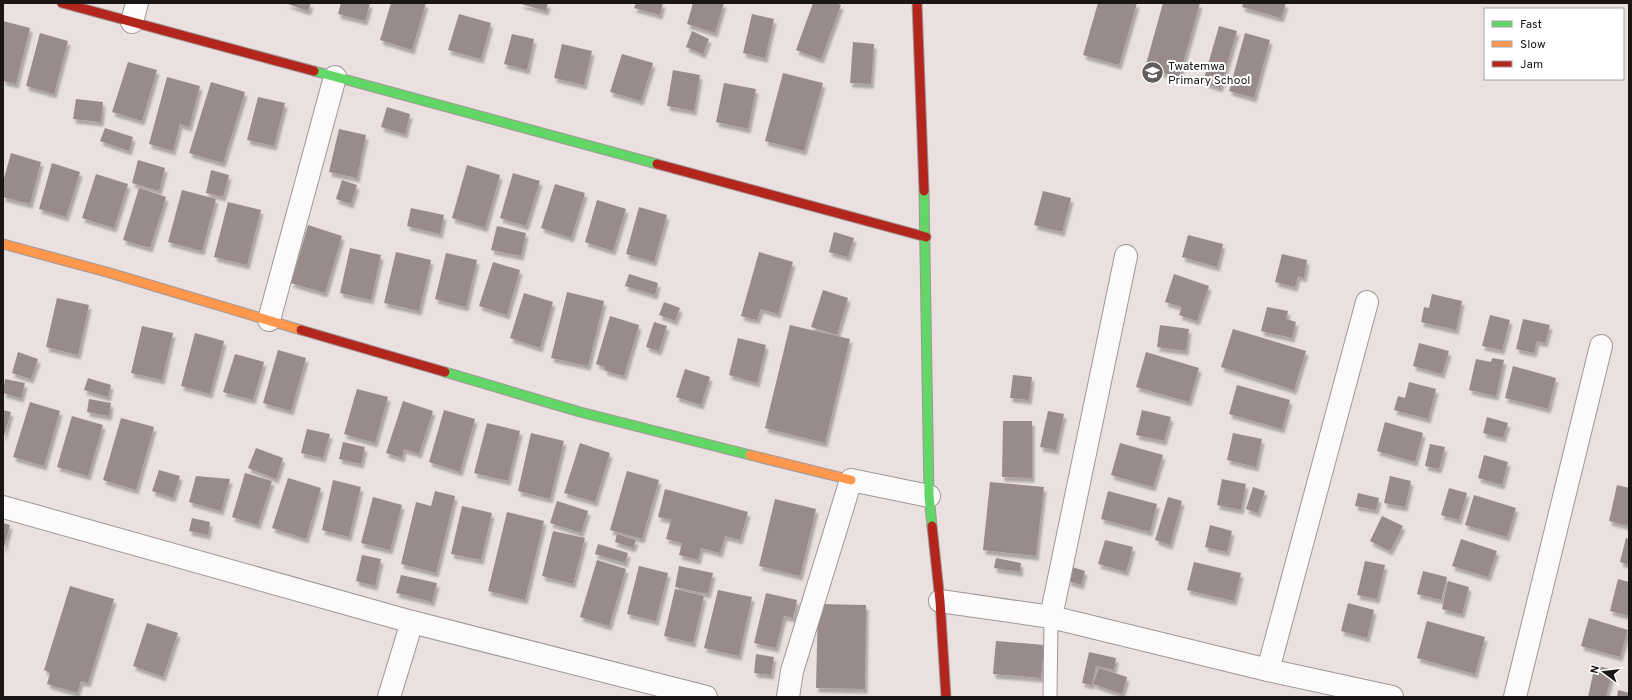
<svg xmlns="http://www.w3.org/2000/svg" width="1632" height="700" font-family="Overpass,sans-serif">
<defs>
<filter id="shadow"><feDropShadow dx="2.5" dy="4.5" stdDeviation="1" flood-color="#0004"/></filter>
</defs>
<rect width="100%" height="100%" fill="#eae0e0"/>
<g fill="#998b8b" filter="url(#shadow)">
<path d="M 285,3 L 311,3 L 308,11 Z"/>
<path d="M 341,3 L 370,3 L 365,21 L 338,14 Z"/>
<path d="M 391,3 L 426,3 L 412,50 L 380,40 Z"/>
<path d="M 521,3 L 548,3 L 546,11 L 521,4 Z"/>
<path d="M 636,3 L 663,3 L 660,15 L 634,8 Z"/>
<path d="M 693,3 L 724,3 L 715,33 L 687,24 Z"/>
<path d="M 813,3 L 835,3 L 841,5 L 821,59 L 796,50 Z"/>
<path d="M 1098,3 L 1137,3 L 1119,65 L 1083,55 Z"/>
<path d="M 1163,3 L 1200,3 L 1179,77 L 1145,68 Z"/>
<path d="M 1243,3 L 1286,3 L 1281,18 L 1242,7 Z"/>
<path d="M 459,14 L 491,23 L 481,59 L 448,50 Z"/>
<path d="M 752,14 L 774,19 L 765,58 L 743,53 Z"/>
<path d="M 3,21 L 30,28 L 16,84 L 3,81 Z"/>
<path d="M 1219,26 L 1237,31 L 1220,88 L 1203,82 Z"/>
<path d="M 692,31 L 709,39 L 703,54 L 686,47 Z"/>
<path d="M 40,33 L 68,41 L 54,94 L 26,86 Z"/>
<path d="M 1245,33 L 1270,40 L 1254,98 L 1229,91 Z"/>
<path d="M 512,34 L 534,39 L 527,70 L 504,64 Z"/>
<path d="M 853,42 L 874,44 L 871,84 L 850,83 Z"/>
<path d="M 562,44 L 592,51 L 584,85 L 554,78 Z"/>
<path d="M 622,54 L 653,63 L 641,101 L 610,92 Z"/>
<path d="M 128,62 L 157,70 L 142,121 L 112,112 Z"/>
<path d="M 673,70 L 700,75 L 694,111 L 667,106 Z"/>
<path d="M 783,73 L 823,83 L 804,151 L 765,141 Z"/>
<path d="M 167,77 L 200,86 L 189,127 L 180,124 L 173,151 L 149,144 Z"/>
<path d="M 211,82 L 245,92 L 223,163 L 189,153 Z"/>
<path d="M 724,83 L 756,89 L 748,129 L 716,122 Z"/>
<path d="M 258,97 L 285,103 L 274,146 L 247,140 Z"/>
<path d="M 76,99 L 103,102 L 101,122 L 73,119 Z"/>
<path d="M 387,107 L 410,114 L 405,134 L 381,127 Z"/>
<path d="M 105,128 L 133,137 L 129,151 L 100,141 Z"/>
<path d="M 339,129 L 366,135 L 357,178 L 329,172 Z"/>
<path d="M 11,153 L 41,162 L 30,204 L 3,197 L 3,182 Z"/>
<path d="M 138,160 L 165,168 L 159,191 L 132,183 Z"/>
<path d="M 52,163 L 80,172 L 66,217 L 39,209 Z"/>
<path d="M 467,165 L 500,175 L 485,228 L 452,218 Z"/>
<path d="M 211,170 L 229,175 L 223,197 L 206,193 Z"/>
<path d="M 513,173 L 540,181 L 526,226 L 500,218 Z"/>
<path d="M 96,174 L 128,184 L 114,228 L 82,218 Z"/>
<path d="M 342,180 L 357,185 L 351,204 L 336,199 Z"/>
<path d="M 555,184 L 585,193 L 571,238 L 541,228 Z"/>
<path d="M 139,188 L 166,197 L 150,248 L 123,240 Z"/>
<path d="M 182,190 L 216,199 L 202,251 L 168,242 Z"/>
<path d="M 1043,191 L 1071,198 L 1062,232 L 1034,225 Z"/>
<path d="M 597,200 L 626,209 L 613,251 L 585,242 Z"/>
<path d="M 228,202 L 261,210 L 247,265 L 214,257 Z"/>
<path d="M 639,207 L 667,215 L 654,262 L 626,254 Z"/>
<path d="M 411,208 L 444,215 L 440,234 L 407,226 Z"/>
<path d="M 308,225 L 342,236 L 325,293 L 291,283 Z"/>
<path d="M 497,226 L 526,233 L 521,256 L 491,250 Z"/>
<path d="M 834,232 L 854,238 L 848,257 L 829,252 Z"/>
<path d="M 1188,235 L 1223,244 L 1217,267 L 1182,257 Z"/>
<path d="M 350,248 L 381,255 L 371,300 L 340,293 Z"/>
<path d="M 396,252 L 431,260 L 419,311 L 384,303 Z"/>
<path d="M 759,252 L 793,262 L 778,314 L 761,309 L 757,320 L 741,316 Z"/>
<path d="M 446,253 L 477,260 L 466,307 L 435,299 Z"/>
<path d="M 1282,254 L 1307,260 L 1304,278 L 1298,276 L 1295,287 L 1275,282 Z"/>
<path d="M 493,262 L 520,270 L 507,315 L 479,306 Z"/>
<path d="M 629,274 L 658,283 L 655,295 L 625,286 Z"/>
<path d="M 1174,274 L 1209,286 L 1197,321 L 1179,315 L 1182,307 L 1165,302 Z"/>
<path d="M 823,290 L 848,298 L 837,335 L 811,327 Z"/>
<path d="M 567,292 L 604,301 L 588,366 L 551,358 Z"/>
<path d="M 524,293 L 553,302 L 540,348 L 510,338 Z"/>
<path d="M 1432,294 L 1462,301 L 1456,330 L 1421,322 L 1424,307 L 1429,308 Z"/>
<path d="M 57,298 L 89,305 L 78,355 L 46,347 Z"/>
<path d="M 664,302 L 680,308 L 675,321 L 659,315 Z"/>
<path d="M 1267,307 L 1288,311 L 1286,319 L 1296,322 L 1292,338 L 1261,331 Z"/>
<path d="M 1490,315 L 1510,320 L 1502,350 L 1482,346 Z"/>
<path d="M 610,316 L 639,325 L 624,376 L 604,370 L 605,367 L 596,364 Z"/>
<path d="M 1523,319 L 1550,325 L 1545,343 L 1537,341 L 1534,353 L 1516,349 Z"/>
<path d="M 654,322 L 667,326 L 659,351 L 646,347 Z"/>
<path d="M 790,325 L 850,339 L 825,443 L 765,428 Z"/>
<path d="M 1160,325 L 1189,329 L 1186,351 L 1157,347 Z"/>
<path d="M 142,326 L 173,333 L 162,380 L 131,373 Z"/>
<path d="M 1233,329 L 1306,351 L 1294,390 L 1221,367 Z"/>
<path d="M 195,333 L 224,341 L 210,394 L 181,386 Z"/>
<path d="M 738,338 L 766,345 L 757,383 L 729,375 Z"/>
<path d="M 1419,343 L 1449,351 L 1442,374 L 1413,366 Z"/>
<path d="M 278,350 L 306,358 L 291,411 L 263,403 Z"/>
<path d="M 18,352 L 38,359 L 31,379 L 12,373 Z"/>
<path d="M 1146,352 L 1199,368 L 1189,402 L 1136,387 Z"/>
<path d="M 235,354 L 264,362 L 253,400 L 223,392 Z"/>
<path d="M 1492,358 L 1504,360 L 1496,396 L 1469,390 L 1476,359 L 1491,362 Z"/>
<path d="M 1513,366 L 1556,378 L 1548,409 L 1505,398 Z"/>
<path d="M 685,369 L 710,377 L 701,405 L 676,397 Z"/>
<path d="M 1013,375 L 1032,377 L 1029,400 L 1010,398 Z"/>
<path d="M 88,378 L 111,385 L 108,397 L 84,390 Z"/>
<path d="M 5,379 L 25,383 L 21,398 L 3,393 Z"/>
<path d="M 1409,382 L 1436,389 L 1428,419 L 1394,410 L 1398,396 L 1405,398 Z"/>
<path d="M 1237,385 L 1290,400 L 1282,429 L 1229,414 Z"/>
<path d="M 357,389 L 388,397 L 375,443 L 344,434 Z"/>
<path d="M 89,399 L 111,403 L 109,416 L 87,412 Z"/>
<path d="M 403,401 L 433,411 L 419,454 L 404,449 L 402,458 L 386,453 Z"/>
<path d="M 30,402 L 60,411 L 44,466 L 13,457 Z"/>
<path d="M 3,410 L 11,412 L 3,439 Z"/>
<path d="M 444,410 L 475,419 L 460,472 L 429,462 Z"/>
<path d="M 1142,410 L 1171,417 L 1164,441 L 1136,435 Z"/>
<path d="M 1048,411 L 1064,414 L 1056,450 L 1040,447 Z"/>
<path d="M 72,416 L 103,425 L 88,476 L 57,467 Z"/>
<path d="M 1487,417 L 1508,423 L 1503,438 L 1483,433 Z"/>
<path d="M 121,418 L 154,427 L 136,490 L 103,480 Z"/>
<path d="M 1003,421 L 1032,421 L 1032,478 L 1002,477 Z"/>
<path d="M 1385,422 L 1423,433 L 1415,462 L 1377,451 Z"/>
<path d="M 487,423 L 520,431 L 508,481 L 474,473 Z"/>
<path d="M 307,429 L 330,434 L 323,458 L 301,453 Z"/>
<path d="M 531,433 L 564,441 L 550,499 L 518,491 Z"/>
<path d="M 1233,433 L 1262,439 L 1256,467 L 1227,460 Z"/>
<path d="M 343,442 L 365,447 L 361,464 L 339,459 Z"/>
<path d="M 580,443 L 610,453 L 595,502 L 564,493 Z"/>
<path d="M 1120,443 L 1163,455 L 1153,487 L 1111,475 Z"/>
<path d="M 1430,444 L 1445,447 L 1439,469 L 1425,466 Z"/>
<path d="M 256,448 L 283,458 L 276,479 L 248,468 Z"/>
<path d="M 1484,455 L 1508,462 L 1502,485 L 1478,478 Z"/>
<path d="M 159,470 L 180,476 L 173,498 L 152,491 Z"/>
<path d="M 627,471 L 659,480 L 642,539 L 610,530 Z"/>
<path d="M 245,473 L 272,481 L 258,525 L 232,517 Z"/>
<path d="M 196,476 L 230,479 L 221,511 L 189,502 Z"/>
<path d="M 1390,476 L 1411,481 L 1405,507 L 1384,503 Z"/>
<path d="M 288,478 L 321,488 L 306,539 L 272,528 Z"/>
<path d="M 1222,479 L 1246,484 L 1241,510 L 1217,505 Z"/>
<path d="M 333,480 L 361,487 L 349,537 L 322,530 Z"/>
<path d="M 990,482 L 1044,487 L 1036,556 L 983,550 Z"/>
<path d="M 1617,485 L 1629,488 L 1629,526 L 1609,521 Z"/>
<path d="M 1253,487 L 1265,491 L 1258,513 L 1246,509 Z"/>
<path d="M 1449,488 L 1467,493 L 1459,520 L 1441,515 Z"/>
<path d="M 665,489 L 748,512 L 740,540 L 725,536 L 720,553 L 701,548 L 698,560 L 679,555 L 682,543 L 666,539 L 671,520 L 658,517 Z"/>
<path d="M 435,491 L 455,496 L 436,573 L 401,564 L 416,502 L 431,506 Z"/>
<path d="M 1108,491 L 1157,504 L 1150,532 L 1101,519 Z"/>
<path d="M 1358,493 L 1379,498 L 1376,510 L 1355,506 Z"/>
<path d="M 1474,495 L 1516,508 L 1507,537 L 1465,525 Z"/>
<path d="M 373,497 L 402,505 L 390,550 L 361,543 Z"/>
<path d="M 1168,497 L 1182,501 L 1170,545 L 1155,540 Z"/>
<path d="M 775,499 L 816,509 L 800,576 L 759,566 Z"/>
<path d="M 557,501 L 588,511 L 581,533 L 550,523 Z"/>
<path d="M 462,506 L 492,513 L 481,560 L 451,554 Z"/>
<path d="M 507,512 L 544,521 L 525,600 L 488,591 Z"/>
<path d="M 1382,516 L 1403,526 L 1390,551 L 1370,541 Z"/>
<path d="M 192,518 L 210,522 L 208,535 L 189,531 Z"/>
<path d="M 3,523 L 10,525 L 3,551 Z"/>
<path d="M 1210,525 L 1232,531 L 1227,552 L 1205,547 Z"/>
<path d="M 553,531 L 585,538 L 573,584 L 542,576 Z"/>
<path d="M 617,534 L 636,540 L 633,548 L 615,542 Z"/>
<path d="M 1626,538 L 1629,539 L 1629,565 L 1620,562 Z"/>
<path d="M 1461,539 L 1497,551 L 1488,577 L 1452,566 Z"/>
<path d="M 1105,540 L 1133,547 L 1126,572 L 1098,564 Z"/>
<path d="M 598,544 L 628,553 L 625,563 L 595,554 Z"/>
<path d="M 362,555 L 381,559 L 375,586 L 356,581 Z"/>
<path d="M 996,558 L 1021,563 L 1020,572 L 994,568 Z"/>
<path d="M 597,560 L 626,569 L 609,626 L 580,617 Z"/>
<path d="M 1365,561 L 1385,565 L 1377,599 L 1357,595 Z"/>
<path d="M 1194,562 L 1241,573 L 1234,601 L 1187,590 Z"/>
<path d="M 639,566 L 668,573 L 656,621 L 627,614 Z"/>
<path d="M 679,566 L 713,573 L 708,594 L 675,587 Z"/>
<path d="M 1072,567 L 1085,571 L 1081,585 L 1068,581 Z"/>
<path d="M 1423,571 L 1447,577 L 1441,600 L 1417,594 Z"/>
<path d="M 401,575 L 437,583 L 432,602 L 396,593 Z"/>
<path d="M 1618,579 L 1629,582 L 1629,616 L 1610,611 Z"/>
<path d="M 1448,581 L 1469,587 L 1462,614 L 1442,609 Z"/>
<path d="M 70,586 L 114,599 L 88,683 L 81,681 L 77,693 L 47,684 L 50,673 L 44,670 Z"/>
<path d="M 675,589 L 704,596 L 693,643 L 664,636 Z"/>
<path d="M 718,590 L 752,597 L 739,656 L 704,648 Z"/>
<path d="M 766,593 L 797,600 L 793,618 L 784,616 L 776,648 L 754,643 Z"/>
<path d="M 1348,603 L 1374,610 L 1367,638 L 1341,631 Z"/>
<path d="M 818,604 L 866,605 L 865,689 L 816,688 Z"/>
<path d="M 1589,618 L 1628,630 L 1620,657 L 1581,646 Z"/>
<path d="M 1427,621 L 1485,637 L 1475,674 L 1417,658 Z"/>
<path d="M 147,623 L 178,633 L 163,677 L 133,666 Z"/>
<path d="M 996,641 L 1044,645 L 1041,678 L 993,674 Z"/>
<path d="M 1089,652 L 1116,658 L 1114,670 L 1096,666 L 1092,685 L 1082,683 Z"/>
<path d="M 756,654 L 774,657 L 771,675 L 754,673 Z"/>
<path d="M 1595,665 L 1613,670 L 1606,697 L 1588,697 Z"/>
<path d="M 1099,668 L 1127,677 L 1122,694 L 1093,684 Z"/>
<path d="M 1618,690 L 1629,693 L 1629,697 L 1617,697 Z"/>
</g>
<g fill="none" stroke-linecap="round" stroke-linejoin="round">
<defs>
<path id="lane" d="M 1050,697 L 1051,617"/>
<g id="street">
<path d="M 132,22 L 137,3"/>
<path d="M 269,320 L 335,77"/>
<path d="M 3,507 L 412,622 L 706,697"/>
<path d="M 940,601 L 1051,617 L 1268,670 L 1392,697"/>
<path d="M 1051,617 L 1126,256"/>
<path d="M 1268,670 L 1367,302"/>
<path d="M 389,697 L 412,622"/>
<path d="M 788,697 L 792,671 L 851,480 L 929,496"/>
<path d="M 1515,697 L 1601,346"/>
</g>
<g id="fast">
<path d="M 314,71 L 657,164"/>
<path d="M 924,191 L 929,496 L 932,526"/>
<path d="M 445,372 L 580,412 L 750,455"/>
</g>
<g id="slow">
<path d="M 3,244 L 110,273 L 301,330"/>
<path d="M 750,455 L 851,480"/>
</g>
<g id="jam">
<path d="M 62,3 L 314,71"/>
<path d="M 917,3 L 924,191"/>
<path d="M 657,164 L 926,237"/>
<path d="M 301,330 L 445,372"/>
<path d="M 932,526 L 940,601 L 946,697"/>
</g>
</defs>
<use href="#lane" stroke="#9f9797" stroke-width="15"/>
<use href="#street" stroke="#9f9797" stroke-width="24"/>
<use href="#fast" stroke="#9f9797" stroke-width="11"/>
<use href="#slow" stroke="#9f9797" stroke-width="11"/>
<use href="#jam" stroke="#9f9797" stroke-width="11"/>
<use href="#lane" stroke="#fcfafa" stroke-width="13"/>
<use href="#street" stroke="#fcfafa" stroke-width="22"/>
<use href="#fast" stroke="#63d668" stroke-width="9"/>
<use href="#slow" stroke="#ff974d" stroke-width="9"/>
<use href="#jam" stroke="#b3261e" stroke-width="9"/>
</g>
<defs>
<symbol id="school-disc" viewBox="-11 -11 22 22"><circle r="9.5" fill="#635c5c" stroke="#fff"/><path d="M0-5L7-2L0 1L-7-2ZM-4 1L0 2.5L4 1V4Q0 6-4 4Z" fill="#fff"/></symbol>
</defs>
<g fill-rule="evenodd">
<use href="#school-disc" x="1140" y="60" width="25" height="25"/>
</g>
<g text-anchor="middle" stroke-width="4" stroke-linejoin="round" paint-order="stroke">
<g font-size="12" fill="#1b1515" stroke="#fff" text-anchor="start">
<text x="1168" y="70">Twatemwa<tspan x="1168" dy="14">Primary School</tspan></text>
</g>
</g>
<rect width="1632" height="700" fill="none" stroke="#1b1515" stroke-width="8"/>
<rect x="1484" y="8" width="140" height="72" fill="#ffffff" stroke="#a4a1a1"/>
<rect x="1492" y="21" width="20" height="6" fill="#63d668" stroke="#a4a1a1"/>
<text x="1520" y="28" font-size="12" fill="#1b1515">Fast</text>
<rect x="1492" y="41" width="20" height="6" fill="#ff974d" stroke="#a4a1a1"/>
<text x="1520" y="48" font-size="12" fill="#1b1515">Slow</text>
<rect x="1492" y="61" width="20" height="6" fill="#b3261e" stroke="#a4a1a1"/>
<text x="1520" y="68" font-size="12" fill="#1b1515">Jam</text>
<g transform="translate(1604 672) rotate(285)" stroke="#ffffff" stroke-width="3" paint-order="stroke">
<path d="M0-3L7 15L0 10L-7 15Z" fill="#1b1515"/>
<text y="-6" font-size="11" font-weight="bold" text-anchor="middle" fill="#1b1515">N</text>
</g>
</svg>
